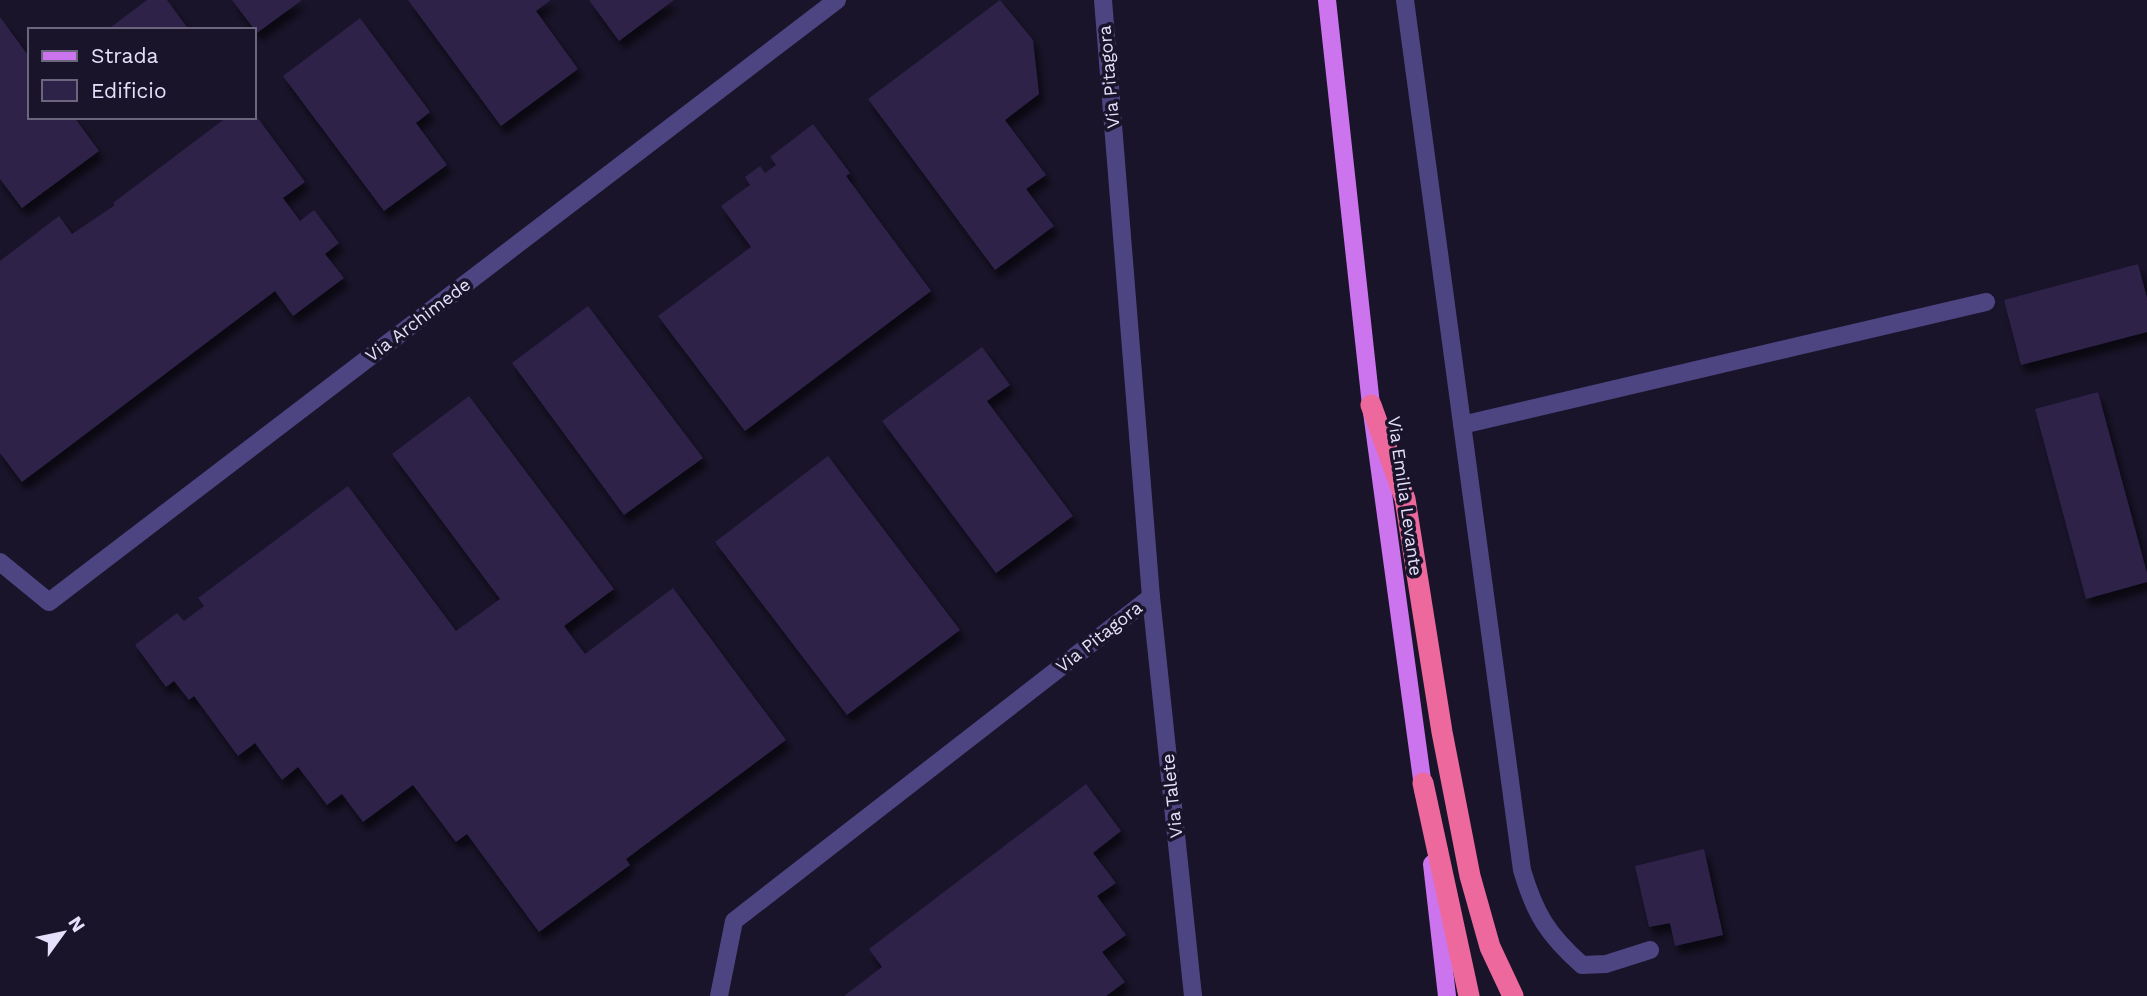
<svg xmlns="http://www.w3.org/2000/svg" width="2147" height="996" font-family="'Work Sans',sans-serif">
<defs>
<filter id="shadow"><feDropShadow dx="4.5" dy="8" stdDeviation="3.5" flood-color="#0009"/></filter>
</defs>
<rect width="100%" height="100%" fill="#191429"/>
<g fill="#2d2248" filter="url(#shadow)">
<path d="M 147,0 L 167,0 L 189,30 L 107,30 Z"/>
<path d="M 232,0 L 302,0 L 257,33 Z"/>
<path d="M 408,0 L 551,0 L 536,11 L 578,69 L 501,126 Z"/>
<path d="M 589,0 L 674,0 L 619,41 Z"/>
<path d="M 1000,0 L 1033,40 L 1039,94 L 1005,120 L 1046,175 L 1026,189 L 1054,226 L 995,270 L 868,99 Z"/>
<path d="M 0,17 L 30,58 L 30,117 L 74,117 L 99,151 L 22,208 L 0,179 Z"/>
<path d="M 360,18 L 430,112 L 416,123 L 447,165 L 384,211 L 283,76 Z"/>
<path d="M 254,113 L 305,182 L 283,198 L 300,221 L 314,210 L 339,243 L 325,254 L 344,278 L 293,316 L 275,291 L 22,482 L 0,453 L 0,261 L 59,216 L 72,234 L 115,205 L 113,203 L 227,117 L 254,117 Z"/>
<path d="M 813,124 L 850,173 L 846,176 L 931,291 L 745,431 L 658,316 L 751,247 L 721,206 L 750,185 L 745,177 L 760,166 L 765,173 L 776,165 L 770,157 Z"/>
<path d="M 2138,264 L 2147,298 L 2147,332 L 2021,365 L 2004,300 Z"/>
<path d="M 588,306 L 703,458 L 624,515 L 512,363 Z"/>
<path d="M 982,347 L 1010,385 L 987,401 L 1073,516 L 996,573 L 882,421 Z"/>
<path d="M 2098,392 L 2147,573 L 2147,582 L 2086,599 L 2035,409 Z"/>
<path d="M 469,396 L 614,589 L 564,626 L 585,654 L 673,588 L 786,740 L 626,859 L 630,865 L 539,932 L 467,834 L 456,842 L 413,785 L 363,822 L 342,794 L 327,805 L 298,767 L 282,780 L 255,743 L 238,756 L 194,696 L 189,700 L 174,681 L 166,687 L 135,645 L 177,613 L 184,621 L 204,606 L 198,598 L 348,486 L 456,631 L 500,599 L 392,454 Z"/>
<path d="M 828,456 L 960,630 L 847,715 L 715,542 Z"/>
<path d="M 1086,784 L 1121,831 L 1093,853 L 1116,883 L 1097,896 L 1126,935 L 1102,952 L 1125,982 L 1106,996 L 844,996 L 882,967 L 869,949 Z"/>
<path d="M 1704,849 L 1723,935 L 1675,946 L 1670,923 L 1649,927 L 1635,866 Z"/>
</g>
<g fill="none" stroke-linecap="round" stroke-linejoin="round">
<g stroke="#4d4582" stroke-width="18">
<path d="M 1405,0 L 1522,870 C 1535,914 1548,935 1582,965 L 1606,964 L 1650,950"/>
<path d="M 1462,425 L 1986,302"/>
<path d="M 0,562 L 49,602 L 837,0"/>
<path d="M 1151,597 L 1193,996"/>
<path d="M 719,996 L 734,921 L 1151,597 L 1103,0"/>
</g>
<g stroke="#cb74ee" stroke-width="18">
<path d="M 1327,0 L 1371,405 L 1424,794"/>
<path d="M 1432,864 L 1447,996"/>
</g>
<g stroke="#ed699d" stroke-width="21">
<path d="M 1371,405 L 1405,499 L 1442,732 L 1470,876 L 1490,947 L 1513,996"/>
<path d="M 1423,783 L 1469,996"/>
</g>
</g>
<g text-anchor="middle" stroke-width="7" stroke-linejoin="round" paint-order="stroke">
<g font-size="18" fill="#e5e0fb" stroke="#191429">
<text transform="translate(1109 77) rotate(-95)" y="6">Via Pitagora</text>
<text transform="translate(418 320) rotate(-37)" y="6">Via Archimede</text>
<text transform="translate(1405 496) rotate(82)" y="6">Via Emilia Levante</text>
<text transform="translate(1099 637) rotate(-38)" y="6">Via Pitagora</text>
<text transform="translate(1172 796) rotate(-96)" y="6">Via Talete</text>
</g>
</g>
<rect x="28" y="28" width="228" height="91" fill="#191429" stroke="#6b667d" stroke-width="2"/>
<rect x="42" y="51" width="35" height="10" fill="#cb74ee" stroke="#6b667d" stroke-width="2"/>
<text x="91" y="63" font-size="21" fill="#e5e0fb">Strada</text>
<rect x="42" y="80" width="35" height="21" fill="#2d2248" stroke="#6b667d" stroke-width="2"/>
<text x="91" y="98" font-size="21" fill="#e5e0fb">Edificio</text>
<g transform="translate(63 933) rotate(57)" stroke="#191429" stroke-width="5" paint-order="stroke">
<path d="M0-5L12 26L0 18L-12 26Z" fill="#e5e0fb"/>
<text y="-10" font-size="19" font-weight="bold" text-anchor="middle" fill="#e5e0fb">N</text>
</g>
</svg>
